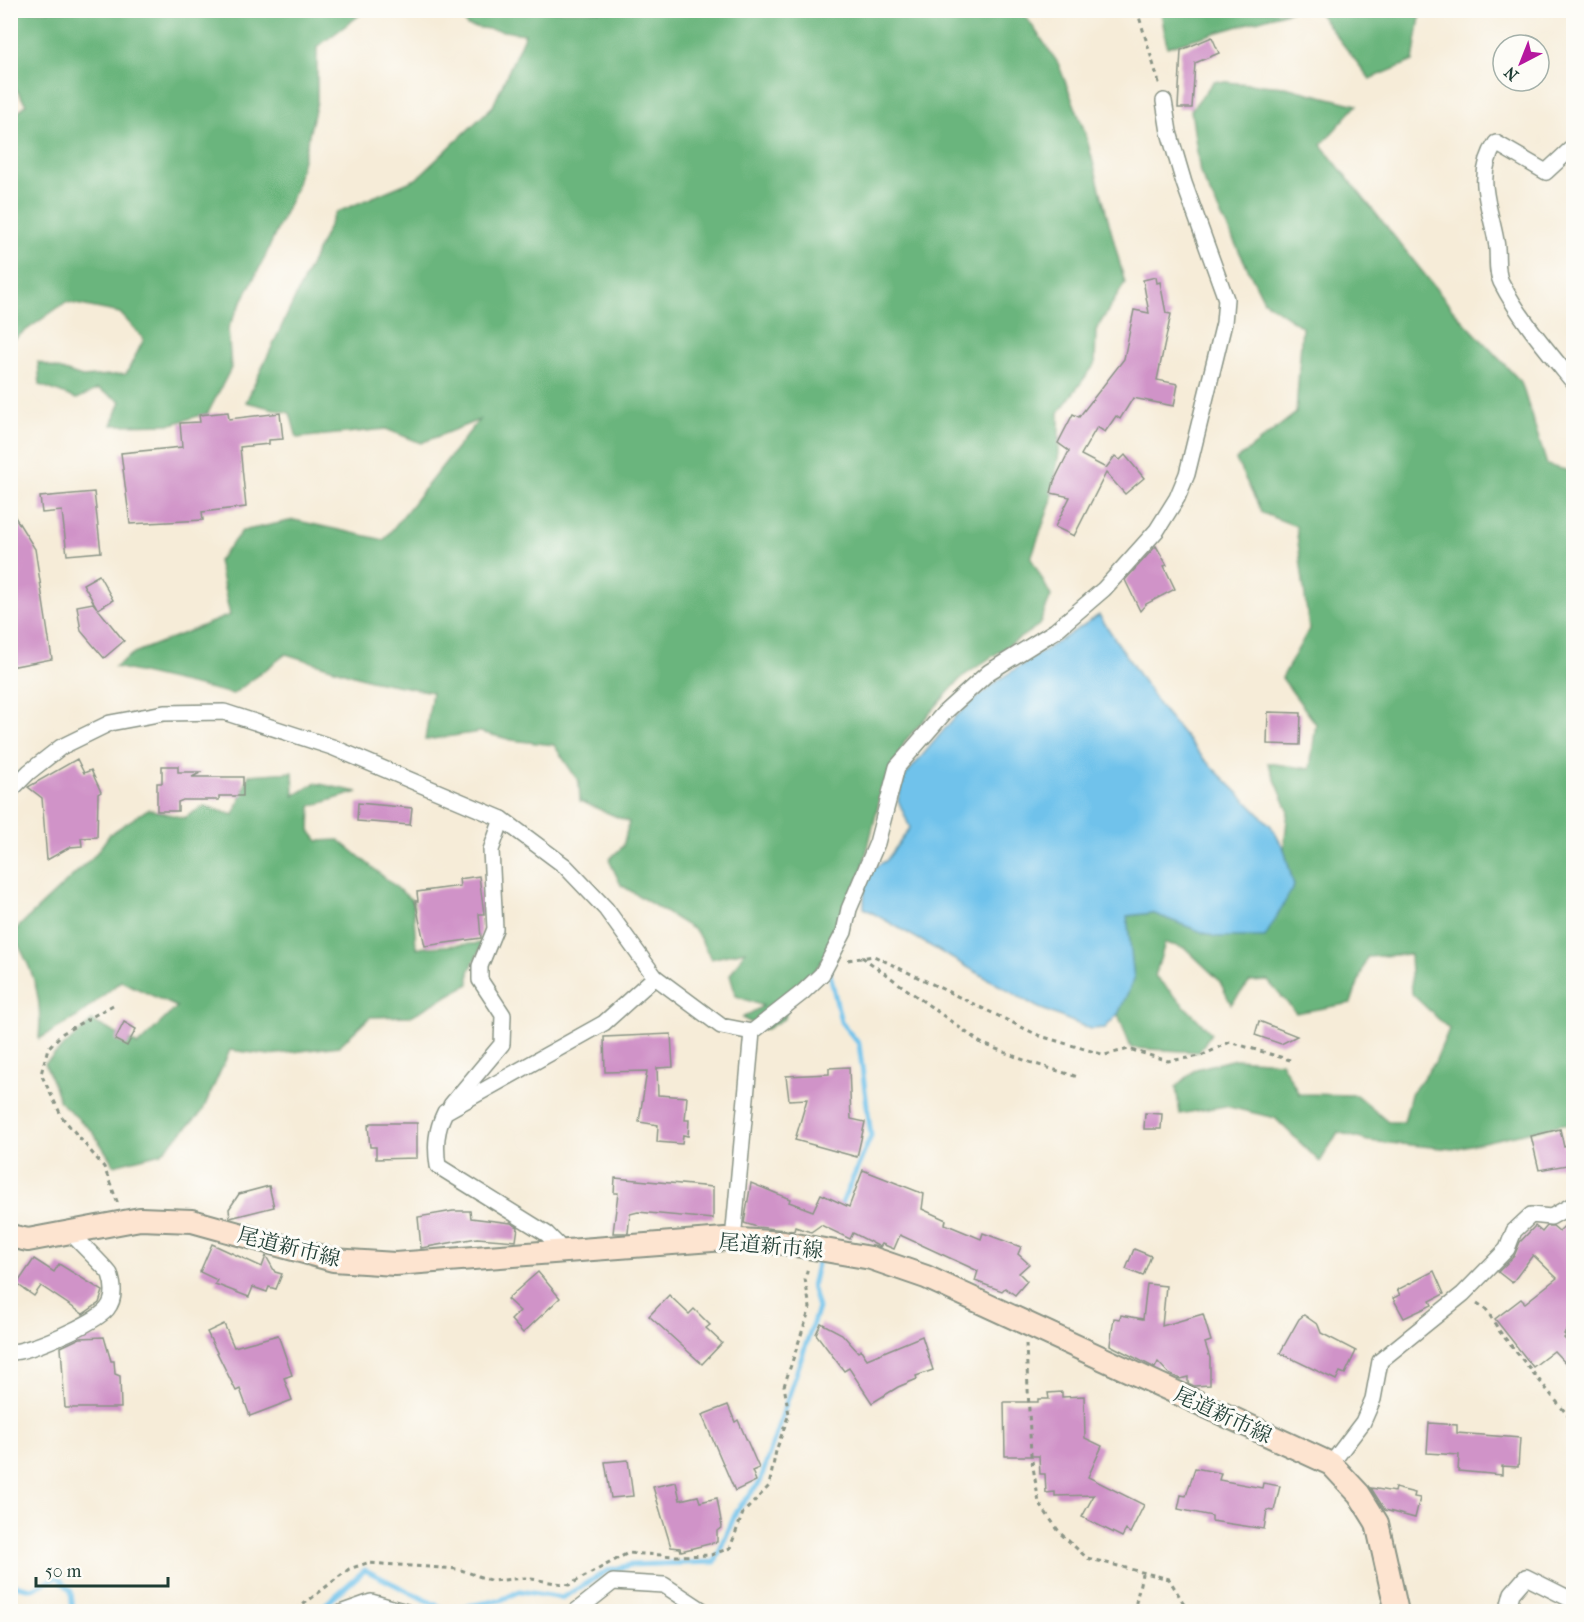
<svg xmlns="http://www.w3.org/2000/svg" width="1584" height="1622" font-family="'IM FELL French Canon','Noto Serif JP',serif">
<rect width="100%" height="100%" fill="#fdfcf7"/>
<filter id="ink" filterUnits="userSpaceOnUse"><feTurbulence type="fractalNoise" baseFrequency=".0167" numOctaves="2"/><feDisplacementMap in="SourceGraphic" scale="12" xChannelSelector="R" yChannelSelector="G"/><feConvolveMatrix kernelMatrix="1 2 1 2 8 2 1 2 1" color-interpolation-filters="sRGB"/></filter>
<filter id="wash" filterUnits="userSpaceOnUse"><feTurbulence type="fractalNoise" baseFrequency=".008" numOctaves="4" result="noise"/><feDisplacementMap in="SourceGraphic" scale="24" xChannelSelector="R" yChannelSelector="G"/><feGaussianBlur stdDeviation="1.35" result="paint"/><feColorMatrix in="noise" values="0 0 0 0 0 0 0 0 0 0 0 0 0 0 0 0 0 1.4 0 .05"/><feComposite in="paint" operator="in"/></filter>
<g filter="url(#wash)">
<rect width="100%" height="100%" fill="#f6ecd8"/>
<g fill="#6ab57d" stroke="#447958" stroke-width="1.5">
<path d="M 11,11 L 365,11 L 317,47 L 317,102 L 296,188 L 263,261 L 228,328 L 231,368 L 208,413 L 172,424 L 112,425 L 121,401 L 98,389 L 77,399 L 40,385 L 38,362 L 82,377 L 126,374 L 144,339 L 120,313 L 66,302 L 11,341 L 11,120 L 26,104 L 11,82 Z"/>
<path d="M 461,11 L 1022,11 L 1058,63 L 1085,132 L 1125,283 L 1096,330 L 1095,364 L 1059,412 L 1059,453 L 1051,502 L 1031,558 L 1051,596 L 1039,625 L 962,677 L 905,741 L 880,798 L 863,867 L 836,940 L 814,972 L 791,994 L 785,1018 L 765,1030 L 742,1018 L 763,1006 L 736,996 L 730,975 L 745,951 L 711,959 L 696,931 L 621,885 L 609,860 L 623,846 L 629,822 L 580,801 L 579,782 L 554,745 L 512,740 L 480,732 L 425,740 L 432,692 L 370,680 L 286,654 L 233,694 L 115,667 L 134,653 L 230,615 L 218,561 L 242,531 L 294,520 L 384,540 L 479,420 L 421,443 L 386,429 L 297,438 L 290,413 L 246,402 L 335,213 L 416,179 L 493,106 L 525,34 L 467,26 Z"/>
<path d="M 1161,11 L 1291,11 L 1167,47 Z"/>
<path d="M 1317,11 L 1421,11 L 1413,61 L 1370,79 Z"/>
<path d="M 1214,81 L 1285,87 L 1357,105 L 1321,145 L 1453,310 L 1521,382 L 1547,465 L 1573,472 L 1573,1126 L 1563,1124 L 1453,1149 L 1368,1141 L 1338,1132 L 1320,1162 L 1275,1118 L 1225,1106 L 1180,1114 L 1176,1087 L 1196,1069 L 1235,1059 L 1281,1062 L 1299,1094 L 1356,1095 L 1388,1122 L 1404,1122 L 1411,1094 L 1435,1062 L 1449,1029 L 1412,994 L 1410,954 L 1367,957 L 1351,1003 L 1296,1013 L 1268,981 L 1250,982 L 1231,1004 L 1219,980 L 1185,948 L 1165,943 L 1155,976 L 1211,1033 L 1199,1052 L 1131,1048 L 1118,1014 L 1134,979 L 1127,916 L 1152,913 L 1215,937 L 1294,886 L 1284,849 L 1288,810 L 1268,763 L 1310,769 L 1316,724 L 1282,678 L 1309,629 L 1296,526 L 1262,513 L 1236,460 L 1296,413 L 1302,327 L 1264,301 L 1200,173 L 1191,110 Z"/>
<path d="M 293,772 L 294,796 L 315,783 L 358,792 L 311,806 L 310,831 L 318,841 L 339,840 L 413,901 L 416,948 L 483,943 L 469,972 L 469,984 L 411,1016 L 370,1017 L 339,1046 L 270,1055 L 230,1050 L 202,1112 L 161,1153 L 114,1165 L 93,1132 L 60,1102 L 45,1063 L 92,1021 L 138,1045 L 177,1007 L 121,981 L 77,1017 L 39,1039 C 43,995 33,970 12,933 L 95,855 L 110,834 L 148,809 L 184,818 L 204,806 L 234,815 L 249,775 Z"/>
</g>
<path fill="#6fc2eb" stroke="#478090" stroke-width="1.5" d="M 1099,615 L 1159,705 L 1204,759 L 1271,826 L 1284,849 L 1294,886 L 1265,937 L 1215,937 L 1152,913 L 1127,916 L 1134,979 L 1118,1014 L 1105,1028 L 1090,1029 L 1037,1007 L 864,908 L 865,872 L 886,861 L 910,828 L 898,800 L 904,777 L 954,718 L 1000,679 Z"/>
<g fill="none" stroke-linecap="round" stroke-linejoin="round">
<g stroke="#6fc2eb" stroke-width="5">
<path d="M 829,969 L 841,1022 L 859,1044 L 871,1136 L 840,1208"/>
<path d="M 10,1584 L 32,1589 L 58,1577 L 71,1591 L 73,1612"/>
<path d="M 317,1612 L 365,1570 L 446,1610 L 501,1600 L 520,1591 L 562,1598 L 607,1571 L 630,1565 L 715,1562 L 737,1510 L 760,1482 L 818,1308 L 812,1286 L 819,1256"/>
</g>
</g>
<g id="blocks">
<g fill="#d093c8">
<path d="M 1212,37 L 1219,53 L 1195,63 L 1192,108 L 1178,108 L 1181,50 Z"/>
<path d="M 1156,277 L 1157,283 L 1160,282 L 1166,313 L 1171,314 L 1157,380 L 1178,384 L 1174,406 L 1133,398 L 1120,419 L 1116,416 L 1105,432 L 1097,427 L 1081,455 L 1106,468 L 1115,456 L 1120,460 L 1125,455 L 1144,478 L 1125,494 L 1106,473 L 1074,536 L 1055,527 L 1070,497 L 1051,493 L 1054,481 L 1069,451 L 1058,443 L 1073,414 L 1079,417 L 1124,359 L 1134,310 L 1149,313 L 1143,280 Z"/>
<path d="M 228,412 L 229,419 L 280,413 L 283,439 L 269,440 L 269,444 L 240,447 L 246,507 L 202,512 L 203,520 L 130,524 L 121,453 L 182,447 L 180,423 L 200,422 L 199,415 Z"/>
<path d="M 94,492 L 101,552 L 67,555 L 62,511 L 42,513 L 40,497 Z"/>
<path d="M 10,509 L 35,549 L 52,659 L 10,667 L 10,632 L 14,632 L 10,608 Z"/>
<path d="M 1156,546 L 1167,565 L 1164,566 L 1175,589 L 1146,604 L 1140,611 L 1125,580 Z"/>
<path d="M 99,575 L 113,600 L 98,609 L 124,641 L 104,658 L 81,631 L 77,606 L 93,603 L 97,608 L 83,584 Z"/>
<path d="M 1268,712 L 1301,713 L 1300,745 L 1267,744 Z"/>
<path d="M 77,759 L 84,773 L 91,770 L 101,792 L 98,794 L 97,837 L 81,838 L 82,846 L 70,847 L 47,860 L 42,798 L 28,787 Z"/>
<path d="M 162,766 L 178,766 L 178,772 L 202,772 L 192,777 L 243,777 L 243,796 L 219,796 L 219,800 L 183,800 L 178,802 L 178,811 L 157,811 L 157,783 L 162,783 Z"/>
<path d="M 358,803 L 412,808 L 410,825 L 357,821 Z"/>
<path d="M 479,876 L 484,914 L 479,914 L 481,938 L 425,946 L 415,901 L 418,901 L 417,892 L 460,886 L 459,879 Z"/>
<path d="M 1259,1021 L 1297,1036 L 1281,1044 L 1255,1035 Z"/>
<path d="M 124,1022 L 136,1029 L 127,1046 L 115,1040 Z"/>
<path d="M 671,1034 L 673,1067 L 657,1068 L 658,1095 L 687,1097 L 685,1120 L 689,1120 L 688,1136 L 683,1135 L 682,1144 L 657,1142 L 658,1125 L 639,1122 L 647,1071 L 605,1072 L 604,1037 Z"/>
<path d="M 849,1067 L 851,1119 L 865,1122 L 857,1157 L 795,1140 L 807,1099 L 789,1100 L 786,1076 L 829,1074 L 829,1068 Z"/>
<path d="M 1145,1113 L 1162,1114 L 1161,1129 L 1144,1129 Z"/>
<path d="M 371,1123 L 417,1123 L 417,1158 L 376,1159 L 376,1147 L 370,1147 L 368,1126 Z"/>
<path d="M 1560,1129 L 1564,1147 L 1570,1145 L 1573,1164 L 1539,1170 L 1531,1136 Z"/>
<path d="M 863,1170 L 924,1194 L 922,1209 L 946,1220 L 945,1224 L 981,1239 L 983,1233 L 1021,1247 L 1018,1254 L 1029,1264 L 1019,1273 L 1027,1281 L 1015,1295 L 1005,1288 L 1002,1291 L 975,1281 L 978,1271 L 900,1235 L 894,1249 L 882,1244 L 880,1247 L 853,1233 L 850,1239 L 821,1225 L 811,1232 L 795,1227 L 794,1231 L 757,1227 L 744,1223 L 751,1183 L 790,1199 L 789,1202 L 813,1211 L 821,1194 L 849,1207 Z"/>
<path d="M 615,1178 L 713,1187 L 713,1219 L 638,1212 L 630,1214 L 628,1233 L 613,1233 L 618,1193 L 614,1193 Z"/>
<path d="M 269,1186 L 274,1207 L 230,1218 L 229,1209 L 239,1194 Z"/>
<path d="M 453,1211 L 470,1211 L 471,1218 L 511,1223 L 518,1227 L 516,1241 L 477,1238 L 421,1248 L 418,1217 Z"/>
<path d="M 1574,1217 L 1574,1323 L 1564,1334 L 1566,1336 L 1564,1338 L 1574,1349 L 1574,1372 L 1554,1351 L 1533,1367 L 1495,1319 L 1521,1299 L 1525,1303 L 1557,1278 L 1533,1255 L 1512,1283 L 1498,1272 L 1514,1256 L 1520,1242 L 1535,1226 L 1542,1232 L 1547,1226 L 1553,1226 L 1559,1231 Z"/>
<path d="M 212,1244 L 262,1267 L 266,1256 L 275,1272 L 282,1274 L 276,1289 L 269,1287 L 267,1292 L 253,1287 L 249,1297 L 215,1284 L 217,1280 L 200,1272 Z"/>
<path d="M 1134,1249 L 1151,1256 L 1143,1276 L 1126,1269 Z"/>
<path d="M 34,1259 L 54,1272 L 59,1264 L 103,1291 L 99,1303 L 83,1314 L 41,1286 L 34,1296 L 17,1284 Z"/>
<path d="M 1434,1271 L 1444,1294 L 1430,1301 L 1432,1305 L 1404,1318 L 1393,1298 L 1400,1295 L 1397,1290 Z"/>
<path d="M 538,1272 L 560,1298 L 523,1333 L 511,1320 L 520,1311 L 507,1299 Z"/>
<path d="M 1147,1284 L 1166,1286 L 1162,1326 L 1203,1314 L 1211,1341 L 1205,1343 L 1210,1358 L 1210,1385 L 1194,1386 L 1188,1383 L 1188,1377 L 1180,1379 L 1169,1374 L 1158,1362 L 1155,1368 L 1110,1345 L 1114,1318 L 1120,1319 L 1121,1315 L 1143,1319 Z"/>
<path d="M 669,1295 L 689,1314 L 694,1309 L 710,1325 L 706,1328 L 722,1343 L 702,1364 L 649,1316 Z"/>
<path d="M 1304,1315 L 1318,1325 L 1321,1333 L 1356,1351 L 1345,1374 L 1340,1372 L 1336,1380 L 1280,1353 L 1299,1319 Z"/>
<path d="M 821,1323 L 842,1334 L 858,1352 L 861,1350 L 867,1359 L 922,1336 L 933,1370 L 916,1376 L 917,1379 L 898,1387 L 872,1403 L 849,1368 L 844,1371 L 816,1334 Z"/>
<path d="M 224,1324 L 234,1347 L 278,1335 L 292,1375 L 284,1378 L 292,1400 L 250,1416 L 240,1389 L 236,1391 L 207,1332 Z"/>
<path d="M 104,1337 L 111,1361 L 114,1361 L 115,1374 L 120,1376 L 121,1408 L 65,1408 L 61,1347 L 80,1338 Z"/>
<path d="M 1062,1392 L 1062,1397 L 1084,1396 L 1085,1438 L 1102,1446 L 1088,1477 L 1144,1505 L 1130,1533 L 1126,1530 L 1122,1537 L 1082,1517 L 1094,1495 L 1055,1496 L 1055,1492 L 1046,1493 L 1045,1474 L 1040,1474 L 1039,1456 L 1005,1456 L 1004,1402 L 1038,1402 L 1038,1399 L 1049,1399 L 1048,1393 Z"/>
<path d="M 728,1405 L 735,1422 L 738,1420 L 759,1468 L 752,1471 L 756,1481 L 735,1491 L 702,1415 Z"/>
<path d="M 1429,1423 L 1457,1425 L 1457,1433 L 1520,1438 L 1518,1467 L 1502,1466 L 1502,1475 L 1458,1471 L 1459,1455 L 1427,1453 Z"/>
<path d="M 628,1460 L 633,1496 L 611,1498 L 605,1462 Z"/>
<path d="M 1195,1468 L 1221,1473 L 1219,1480 L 1262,1488 L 1263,1483 L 1280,1486 L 1274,1511 L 1267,1510 L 1264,1529 L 1212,1521 L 1212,1516 L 1178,1509 L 1181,1495 L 1186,1496 Z"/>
<path d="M 676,1482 L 680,1500 L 698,1496 L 700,1502 L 717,1498 L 722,1527 L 717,1531 L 717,1542 L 681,1551 L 680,1548 L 671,1547 L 653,1487 Z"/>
<path d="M 1371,1488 L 1394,1492 L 1395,1488 L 1415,1493 L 1414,1497 L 1420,1498 L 1415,1518 L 1385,1510 Z"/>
</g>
</g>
</g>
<g filter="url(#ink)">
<use href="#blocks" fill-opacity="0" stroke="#8a9486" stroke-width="1.5"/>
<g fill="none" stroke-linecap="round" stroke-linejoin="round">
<defs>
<g id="minor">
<path d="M 1574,146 L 1546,172 L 1496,143 C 1474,176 1490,206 1496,241 C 1499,253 1495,270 1501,282 C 1520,319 1547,350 1574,383"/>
<path d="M 10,791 L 29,772 L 61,747 L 110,723 L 164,713 L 224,712 L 332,747 L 502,819 L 565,866 L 606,909 L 655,977 L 721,1026 L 752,1032"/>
<path d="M 451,1105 L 502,1044 L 503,1015 L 480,980 L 480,966 L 495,929 L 491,850 L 502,819"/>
<path d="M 733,1240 L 752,1032 L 803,992 L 822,974 L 844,932 L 849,909 L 877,843 L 897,767 L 944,713 L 989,672 L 1055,631 L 1104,589 L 1157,530 L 1177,498 L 1187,474 L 1224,323 L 1226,299 L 1184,183 L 1169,132 L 1164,101"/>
<path d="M 559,1252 L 557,1244 L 547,1234 L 438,1166 C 435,1146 436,1130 445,1112 L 604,1023 L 655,977"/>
<path d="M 10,1352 C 28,1353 95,1323 107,1309 C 115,1299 114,1286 110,1274 C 108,1270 79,1242 72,1234"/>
<path d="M 1331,1464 L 1363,1422 L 1373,1399 L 1380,1361 L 1463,1294 L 1507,1249 L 1514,1231 L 1531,1215 L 1551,1217 L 1574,1204"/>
<path d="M 343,1612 L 371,1602 L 406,1612"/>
<path d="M 575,1612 L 613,1582 L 664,1585 L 705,1612"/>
<path d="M 1507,1612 L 1512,1593 L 1526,1577 L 1574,1601"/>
</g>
<path id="secondary" d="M 10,1236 L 28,1240 L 140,1219 L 192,1221 L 333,1260 L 395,1264 L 725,1239 L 784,1243 L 871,1258 L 926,1277 L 1331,1464 L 1359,1494 L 1377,1523 L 1397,1612"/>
</defs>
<use href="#minor" stroke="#8a9486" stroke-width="18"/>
<use href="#secondary" stroke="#8a9486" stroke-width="26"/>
<g stroke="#8a9486" stroke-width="3" stroke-dasharray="4.5 4.5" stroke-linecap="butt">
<path d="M 1137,10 L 1160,86"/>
<path d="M 862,957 L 981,1043 L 1029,1062 L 1078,1077"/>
<path d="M 848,960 L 874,956 L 1040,1036 L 1105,1055 L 1129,1049 L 1168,1061 L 1201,1056 L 1230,1042 L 1290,1060"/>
<path d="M 113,1005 L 63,1033 L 48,1048 L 41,1074 L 62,1117 L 104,1167 L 118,1204"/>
<path d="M 1477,1303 L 1486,1309 L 1500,1332 L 1574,1423"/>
<path d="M 1026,1344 L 1031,1455 L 1039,1503 L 1060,1533 L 1087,1558 L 1169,1579 L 1189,1612"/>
<path d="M 287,1612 L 300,1607 L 349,1569 L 367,1563 L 458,1569 L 492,1581 L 525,1578 L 569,1585 L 628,1553 L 676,1556 L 711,1555 L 730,1548 L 743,1513 L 769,1486 L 776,1451 L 789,1414 L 784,1386 L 810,1308 L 805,1279 L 808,1267"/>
<path d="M 1134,1612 L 1142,1574"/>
</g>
<use href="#minor" stroke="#fff" stroke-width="15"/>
<use href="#secondary" stroke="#fde4d0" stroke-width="22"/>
</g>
</g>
<g text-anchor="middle" stroke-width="6" stroke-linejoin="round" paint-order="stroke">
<g font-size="21" fill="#1f3d34" stroke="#fdfcf7">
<text transform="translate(771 1246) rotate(5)" y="7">尾道新市線</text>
<text transform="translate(289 1247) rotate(14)" y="7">尾道新市線</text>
<text transform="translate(1223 1415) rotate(25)" y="7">尾道新市線</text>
</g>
</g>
<rect width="1584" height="1622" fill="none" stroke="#fdfcf7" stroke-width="36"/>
<g transform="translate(1521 63) rotate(222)"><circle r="28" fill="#fdfcf7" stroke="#a4b0a9" stroke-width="1.5"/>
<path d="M0-4.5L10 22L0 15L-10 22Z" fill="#b5179e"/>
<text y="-9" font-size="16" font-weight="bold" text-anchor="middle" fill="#1f3d34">N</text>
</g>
<path d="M36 1577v9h132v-9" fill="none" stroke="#1f3d34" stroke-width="3"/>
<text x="45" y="1577" font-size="18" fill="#1f3d34" stroke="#fdfcf7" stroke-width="4.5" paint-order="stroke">50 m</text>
</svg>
